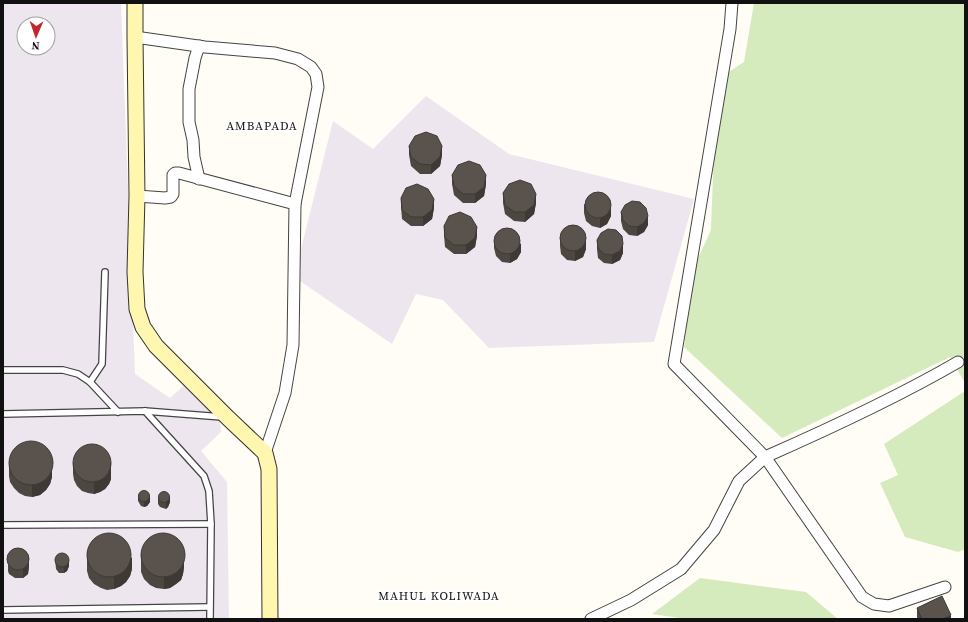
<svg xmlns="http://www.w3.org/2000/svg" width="968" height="622" font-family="'Source Serif 4',serif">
<rect width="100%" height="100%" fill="#fffdf5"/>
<g fill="#eee6ef" fill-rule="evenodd">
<path d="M 3,3 L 121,3 L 135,374 L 170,398 L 188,382 L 219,408 L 221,432 L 201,451 L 227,482 L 229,619 L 3,619 ZM 24,24 L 48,24 L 48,48 L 24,48 Z"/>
<path d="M 426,96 L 509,154 L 694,199 L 654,342 L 489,348 L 443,300 L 416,294 L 392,344 L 294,277 L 333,121 L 373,149 Z"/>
</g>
<g fill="#d5ebbd">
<path d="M 754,3 L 965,3 L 965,383 L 950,357 L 782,438 L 684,347 L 693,269 L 711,230 L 714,146 L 727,73 L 744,62 Z"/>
<path d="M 965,391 L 965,549 L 958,552 L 905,537 L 880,483 L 898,475 L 884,444 Z"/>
<path d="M 700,578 L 806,592 L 838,619 L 685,619 L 652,614 Z"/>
</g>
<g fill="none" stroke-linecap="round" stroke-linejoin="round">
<defs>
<g id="lane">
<path d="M 3,370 L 63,370 L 78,374 L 90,382 L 118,412"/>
<path d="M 90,382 L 102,364 L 105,272"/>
<path d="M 145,411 L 204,476 L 209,491 L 211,524 L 210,619"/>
<path d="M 3,414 L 145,411 L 222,417"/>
<path d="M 3,525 L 211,524"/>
<path d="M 3,610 L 209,607"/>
</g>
<g id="street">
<path d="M 732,3 L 730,29 L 674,364 L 765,457 C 831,428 896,398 958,362"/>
<path d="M 135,37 L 205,47 L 275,53 L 298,59 L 311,67 L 316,74 L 318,87 L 295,204 L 293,345 L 285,393 L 265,453"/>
<path d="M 199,46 L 195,58 L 189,89 L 189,122 L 193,140 L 194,157 L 199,179"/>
<path d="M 137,196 L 165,198 L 171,197 L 173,194 L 173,175 L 175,173 L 179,173 L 295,204"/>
<path d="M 591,619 L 631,600 L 681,569 L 714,530 L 739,481 L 765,457 L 862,597 L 874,604 L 889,606 L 945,587"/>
</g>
<path id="secondary" d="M 135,3 L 135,37 L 137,196 L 135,272 L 137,309 L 143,327 L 156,346 L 228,418 L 265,453 L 269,469 L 270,619"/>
</defs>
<use href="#lane" stroke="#444" stroke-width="8"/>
<use href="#street" stroke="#444" stroke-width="13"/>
<use href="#secondary" stroke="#333" stroke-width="17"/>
<use href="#lane" stroke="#fff" stroke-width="5.5"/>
<use href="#street" stroke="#fff" stroke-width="11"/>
<use href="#secondary" stroke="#fff6b0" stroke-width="15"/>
</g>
<g fill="#4d4742">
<path d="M 409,146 L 442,155 L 440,166 L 431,174 L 420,174 L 411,166 L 409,155 Z"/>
<path d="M 452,175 L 486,184 L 484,196 L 475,203 L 463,203 L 454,195 L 452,184 Z"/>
<path d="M 503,193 L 536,203 L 534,214 L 525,222 L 514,221 L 505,214 L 503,203 Z"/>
<path d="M 401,198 L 434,208 L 432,219 L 423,226 L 411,226 L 402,219 L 401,207 Z"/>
<path d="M 584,204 L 611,216 L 607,224 L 600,228 L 592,226 L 586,221 L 584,213 Z"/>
<path d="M 621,212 L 648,225 L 644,232 L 637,236 L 629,235 L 623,229 L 621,221 Z"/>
<path d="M 444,226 L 477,236 L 475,247 L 466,254 L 454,254 L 445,247 L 444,235 Z"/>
<path d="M 560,237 L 586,249 L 583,257 L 575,261 L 567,260 L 561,254 L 560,246 Z"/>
<path d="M 494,239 L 521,252 L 517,259 L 510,263 L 502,262 L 496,256 L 494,248 Z"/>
<path d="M 597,240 L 623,253 L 620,260 L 612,264 L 604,263 L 598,258 L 597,249 Z"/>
<path d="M 73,462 L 111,473 L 111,479 L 109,484 L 105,489 L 100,492 L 94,494 L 88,493 L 82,491 L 77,486 L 74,480 L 73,474 Z"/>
<path d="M 9,464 L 52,477 L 50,484 L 46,490 L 40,495 L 32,497 L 25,496 L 19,493 L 14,488 L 10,482 L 9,476 Z"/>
<path d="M 138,495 L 150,502 L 147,506 L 144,507 L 141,506 L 138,501 Z"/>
<path d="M 158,498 L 170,502 L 168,507 L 166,509 L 160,507 L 158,504 Z"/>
<path d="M 87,551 L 132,569 L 130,576 L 126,582 L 121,586 L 114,589 L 107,590 L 101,588 L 94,584 L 89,578 L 87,571 Z"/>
<path d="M 141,553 L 184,567 L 183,574 L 181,580 L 176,584 L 170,588 L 164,589 L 156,588 L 150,585 L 144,579 L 141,572 Z"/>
<path d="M 55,559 L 69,566 L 67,571 L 64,573 L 59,573 L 56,569 Z"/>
<path d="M 8,562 L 29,566 L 28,574 L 23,578 L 15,578 L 9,574 L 8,571 Z"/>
<path d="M 917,608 L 951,619 L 917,619 Z"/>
</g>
<g fill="#3f3936">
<path d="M 442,146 L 442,155 L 440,166 L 431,174 L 431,165 Z"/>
<path d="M 486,175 L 486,184 L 484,196 L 475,203 L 475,194 Z"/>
<path d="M 536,194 L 536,203 L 534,214 L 525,222 L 525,212 Z"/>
<path d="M 434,199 L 434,208 L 432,219 L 423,226 L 423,217 Z"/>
<path d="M 611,207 L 611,216 L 607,224 L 600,228 L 600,219 Z"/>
<path d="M 648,216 L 648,225 L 644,232 L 637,236 L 637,227 Z"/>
<path d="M 477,227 L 477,236 L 475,247 L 466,254 L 466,245 Z"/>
<path d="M 586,240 L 586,249 L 583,257 L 575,261 L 575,251 Z"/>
<path d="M 521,243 L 521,252 L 517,259 L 510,263 L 510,254 Z"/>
<path d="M 623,244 L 623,253 L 620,260 L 612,264 L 612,255 Z"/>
<path d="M 111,461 L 111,479 L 109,484 L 105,489 L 100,492 L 94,494 L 94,482 Z"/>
<path d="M 52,465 L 52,477 L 50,484 L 46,490 L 40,495 L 32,497 L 32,485 Z"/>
<path d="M 150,495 L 150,502 L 147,506 L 144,507 L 144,501 Z"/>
<path d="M 170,496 L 170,502 L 168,507 L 166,509 L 166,502 Z"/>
<path d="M 184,555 L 184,567 L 183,574 L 181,580 L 176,584 L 170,588 L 164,589 L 164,577 Z"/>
<path d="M 29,557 L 29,566 L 28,574 L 23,578 L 23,569 Z"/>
<path d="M 132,557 L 132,569 L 130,576 L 126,582 L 121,586 L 114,589 L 114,577 Z"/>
<path d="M 69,560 L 69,566 L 67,571 L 64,573 L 64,567 Z"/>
<path d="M 951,615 L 951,619 L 943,619 Z"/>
</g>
<g fill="#5a524d" stroke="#3f3936">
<path d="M 426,132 L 437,136 L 442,146 L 440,157 L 431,165 L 420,164 L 411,157 L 409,146 L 415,136 Z"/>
<path d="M 469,161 L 480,165 L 486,175 L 484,187 L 475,194 L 463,194 L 454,186 L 452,175 L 458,165 Z"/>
<path d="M 520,180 L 531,184 L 536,194 L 534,205 L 525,212 L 514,212 L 505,205 L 503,193 L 509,184 Z"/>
<path d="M 417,184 L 428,189 L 434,199 L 432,210 L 423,217 L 411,217 L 402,210 L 401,198 L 406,188 Z"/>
<circle cx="598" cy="205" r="13"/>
<path d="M 632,201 L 640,202 L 646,208 L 648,216 L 644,223 L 637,227 L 629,226 L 623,220 L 621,212 L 625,205 Z"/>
<path d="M 460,212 L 471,217 L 477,227 L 475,238 L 466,245 L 454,245 L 445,238 L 444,226 L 449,216 Z"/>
<circle cx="573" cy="238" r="13"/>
<circle cx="507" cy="241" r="13"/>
<path d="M 608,229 L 616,230 L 622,236 L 623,244 L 620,251 L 612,255 L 604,254 L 598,248 L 597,240 L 601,233 Z"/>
<circle cx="31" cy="463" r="22"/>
<circle cx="92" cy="463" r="19"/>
<circle cx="144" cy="496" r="5.5"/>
<circle cx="164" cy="497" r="5.5"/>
<circle cx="109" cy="555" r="22"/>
<circle cx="163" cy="555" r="22"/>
<circle cx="18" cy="559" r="11"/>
<circle cx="62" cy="560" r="7"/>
<path d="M 942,596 L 951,615 L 943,619 L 922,619 L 917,608 Z"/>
</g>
<g text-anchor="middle" stroke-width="4" stroke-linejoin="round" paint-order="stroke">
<g font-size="12" letter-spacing="1" fill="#111" stroke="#fff">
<text x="262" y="130">AMBAPADA</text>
<text x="439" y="600">MAHUL KOLIWADA</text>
</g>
</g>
<rect width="968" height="622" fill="none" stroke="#111111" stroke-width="8"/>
<g transform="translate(36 36) rotate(182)"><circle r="19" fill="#ffffff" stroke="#a0a0a0"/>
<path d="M0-3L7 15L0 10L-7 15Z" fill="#c4262e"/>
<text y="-6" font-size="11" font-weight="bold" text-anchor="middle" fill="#111111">N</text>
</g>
</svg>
